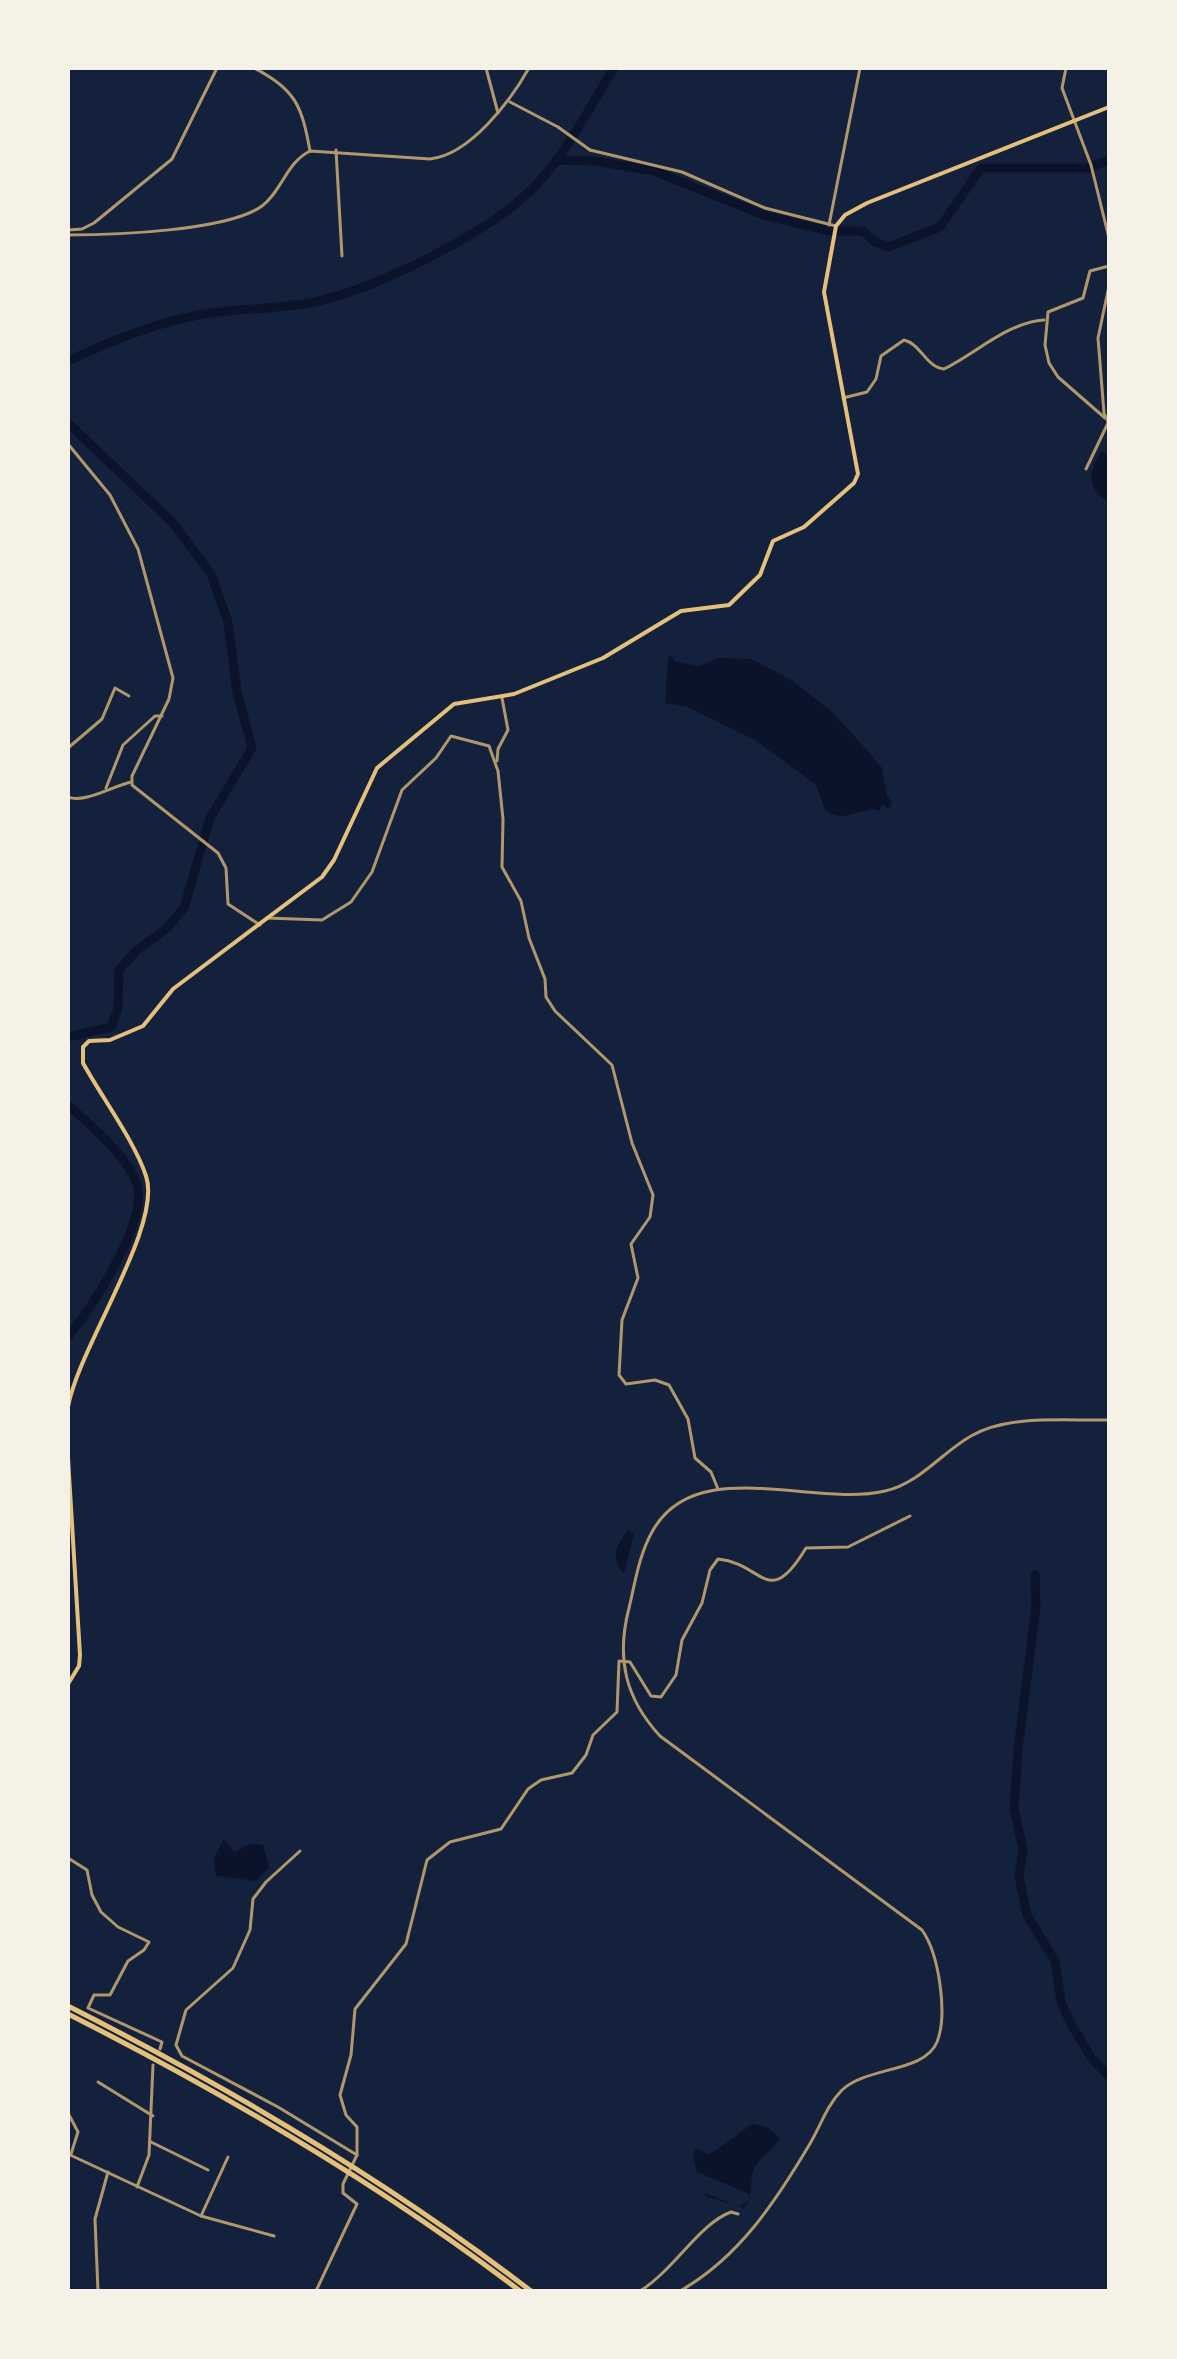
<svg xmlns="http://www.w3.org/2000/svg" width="1177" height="2359" font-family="'Exo 2',sans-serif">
<rect width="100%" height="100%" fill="#14213d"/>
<g fill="#0b132b">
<path d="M 1101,451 L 1109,455 L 1109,502 C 1085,488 1089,472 1101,451 Z"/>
<path d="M 671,656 L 676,662 L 699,666 L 719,658 L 752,659 L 793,681 L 831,711 L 868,751 L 882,768 L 887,796 L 892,802 L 889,809 L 882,805 L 879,811 L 873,809 L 840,817 L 830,813 L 825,810 L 816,785 L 755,740 L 688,707 L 665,703 L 668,657 Z"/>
<path d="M 628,1530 L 634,1534 L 624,1574 C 610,1557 615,1548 628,1530 Z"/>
<path d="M 224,1839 L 234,1852 L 250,1844 L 263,1845 L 269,1867 L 256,1881 L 216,1876 L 214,1858 Z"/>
<path d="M 752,2124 L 767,2127 L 780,2138 C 774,2150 759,2157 754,2169 C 748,2184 755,2196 744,2208 L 704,2196 L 706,2193 L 739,2207 L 749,2200 L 749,2194 L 697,2172 L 693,2156 L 696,2148 L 707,2154 L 715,2151 Z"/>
</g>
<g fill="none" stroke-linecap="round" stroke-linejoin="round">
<g stroke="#0b132b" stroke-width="9">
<path d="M 557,160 L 596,161 L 654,171 L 764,215 L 828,231 L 863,231 L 875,242 L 889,247 L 940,227 L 981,168 L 1087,168 L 1109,160"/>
<path d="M 68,361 C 113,340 162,320 211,313 C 245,308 280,309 314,302 C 377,289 493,231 537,184 C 569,149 589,108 614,68"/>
<path d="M 68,423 L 172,522 L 211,574 L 228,622 L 237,692 L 252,748 L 210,818 L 184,908 L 167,928 L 136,951 L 119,970 L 118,1009 L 111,1027 L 68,1037"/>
<path d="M 68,1105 C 89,1124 133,1160 138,1189 C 144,1228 92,1307 68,1337"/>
<path d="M 1035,1575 L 1036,1606 L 1018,1749 L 1014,1808 L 1023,1850 L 1019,1876 L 1027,1915 L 1055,1961 L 1061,2002 L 1071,2024 L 1092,2059 L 1109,2076"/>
</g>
<g stroke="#b1986c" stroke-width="3">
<path d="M 254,68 C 296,89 302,107 310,151"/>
<path d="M 486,68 L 498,113"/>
<path d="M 1066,68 L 1062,88 L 1091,165 L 1109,238"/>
<path d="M 558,127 L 590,150"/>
<path d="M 336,150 L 342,256"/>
<path d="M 68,230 L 82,229 L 94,223 L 172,159 L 217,68"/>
<path d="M 1109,286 L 1098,338 L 1104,413 L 1109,424"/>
<path d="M 843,398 L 867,392 L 876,379 L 881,356 L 904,340 C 921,344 926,367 944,369 C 977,353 1006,323 1044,320"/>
<path d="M 1105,418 L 1058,377 L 1049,363 L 1045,345 L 1048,312 L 1083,298 L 1090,271 L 1109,266"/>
<path d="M 68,444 L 110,495 L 138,549 L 173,678 L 169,699 L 132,776 L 132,785 L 218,853 L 226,868 L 228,904 L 260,925"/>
<path d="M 1086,469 L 1108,423"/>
<path d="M 68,748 L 102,719 L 115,688 L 129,696"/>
<path d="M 497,761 L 498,749 L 508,730 L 502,698"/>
<path d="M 106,788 L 123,745 L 155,716 L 162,716"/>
<path d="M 68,797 C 83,804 113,786 131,782"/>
<path d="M 267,918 L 322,920 L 351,902 L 372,872 L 402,790 L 436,758 L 451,736 L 489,746 L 498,771 L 503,819 L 502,867 L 521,901 L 529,938 L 545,979 L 546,997 L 555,1011 L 612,1065 L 632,1143 L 653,1195 L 650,1217 L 631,1244 L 638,1278 L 622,1320 L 619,1375 L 626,1384 L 655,1380 L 669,1385 L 688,1419 L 695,1458 L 711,1472 L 718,1489"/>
<path d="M 300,1851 L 266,1882 L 253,1899 L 250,1930 L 233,1968 L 186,2010 L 176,2045 L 182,2056 L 278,2107 L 357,2155"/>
<path d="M 68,1858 L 87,1870 L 92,1895 L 101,1912 L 118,1927 L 149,1942 L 144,1950 L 128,1961 L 110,1995 L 94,1995 L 88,2008 L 162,2042 L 160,2049"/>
<path d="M 98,2082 L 153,2116"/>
<path d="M 68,2113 L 78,2132 L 71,2154"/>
<path d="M 151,2142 L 208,2170"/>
<path d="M 68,2154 L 201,2216 L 274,2236"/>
<path d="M 137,2187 L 149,2155 L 153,2065"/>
<path d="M 201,2216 L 228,2157"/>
<path d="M 98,2291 L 95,2219 L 108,2172"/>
<path d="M 316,2291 L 357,2204 L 343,2193 L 343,2184 L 357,2155 L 357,2127 L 346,2115 L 340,2095 L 351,2055 L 355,2009 L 406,1944 L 427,1860 L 450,1842 L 501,1829 L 528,1789 L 541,1780 L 572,1773 L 586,1755 L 593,1735 L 617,1712 L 619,1661 L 630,1662 L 651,1696 L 661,1697 L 676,1675 L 682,1640 L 702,1603 L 710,1570 L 718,1559 C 763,1563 768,1611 806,1548 L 848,1547 L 910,1516"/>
<path d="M 640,2291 C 673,2271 700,2223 731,2212 L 738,2214"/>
</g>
<g stroke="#b1986c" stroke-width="3">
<path d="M 510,102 L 558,127"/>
<path d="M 590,150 L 682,172 L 765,208 L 836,226"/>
<path d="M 829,225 L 860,68"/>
<path d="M 68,235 C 113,235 228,231 262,206 C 282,191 286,163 310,151 L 430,159 C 470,155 511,100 529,68"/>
<path d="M 680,2291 C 738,2258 774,2204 808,2147 C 820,2128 826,2106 842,2090 C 868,2066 924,2073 937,2042 C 948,2014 939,1954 922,1930 L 660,1736 C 625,1698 616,1658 629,1608 C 635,1583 639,1555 652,1532 C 695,1453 813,1508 885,1491 C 920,1483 941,1453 971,1436 C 1010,1414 1066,1421 1109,1420"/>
</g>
<g stroke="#e5c07b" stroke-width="4">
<path d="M 68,1407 C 78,1348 163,1226 146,1176 C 135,1142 101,1096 83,1063 L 83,1047 L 89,1041 L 110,1040 L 143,1026 L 173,989 L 322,877 L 334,860 L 377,768 L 454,704 L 514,694 L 603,658 L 681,611 L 729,605 L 760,575 L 773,541 L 804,527 L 854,483 L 858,474 L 824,292 L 836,226 L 845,215 L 867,203 L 1109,107"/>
<path d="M 68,1458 L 80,1655 L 79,1666 L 68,1684"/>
</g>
<g stroke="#e5c07b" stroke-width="5">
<path d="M 68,2006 C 230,2088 387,2180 531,2291"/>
<path d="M 68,2014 C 226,2094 379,2184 520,2291"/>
</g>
</g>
<rect width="1177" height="2359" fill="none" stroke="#f6f1e7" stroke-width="140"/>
</svg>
